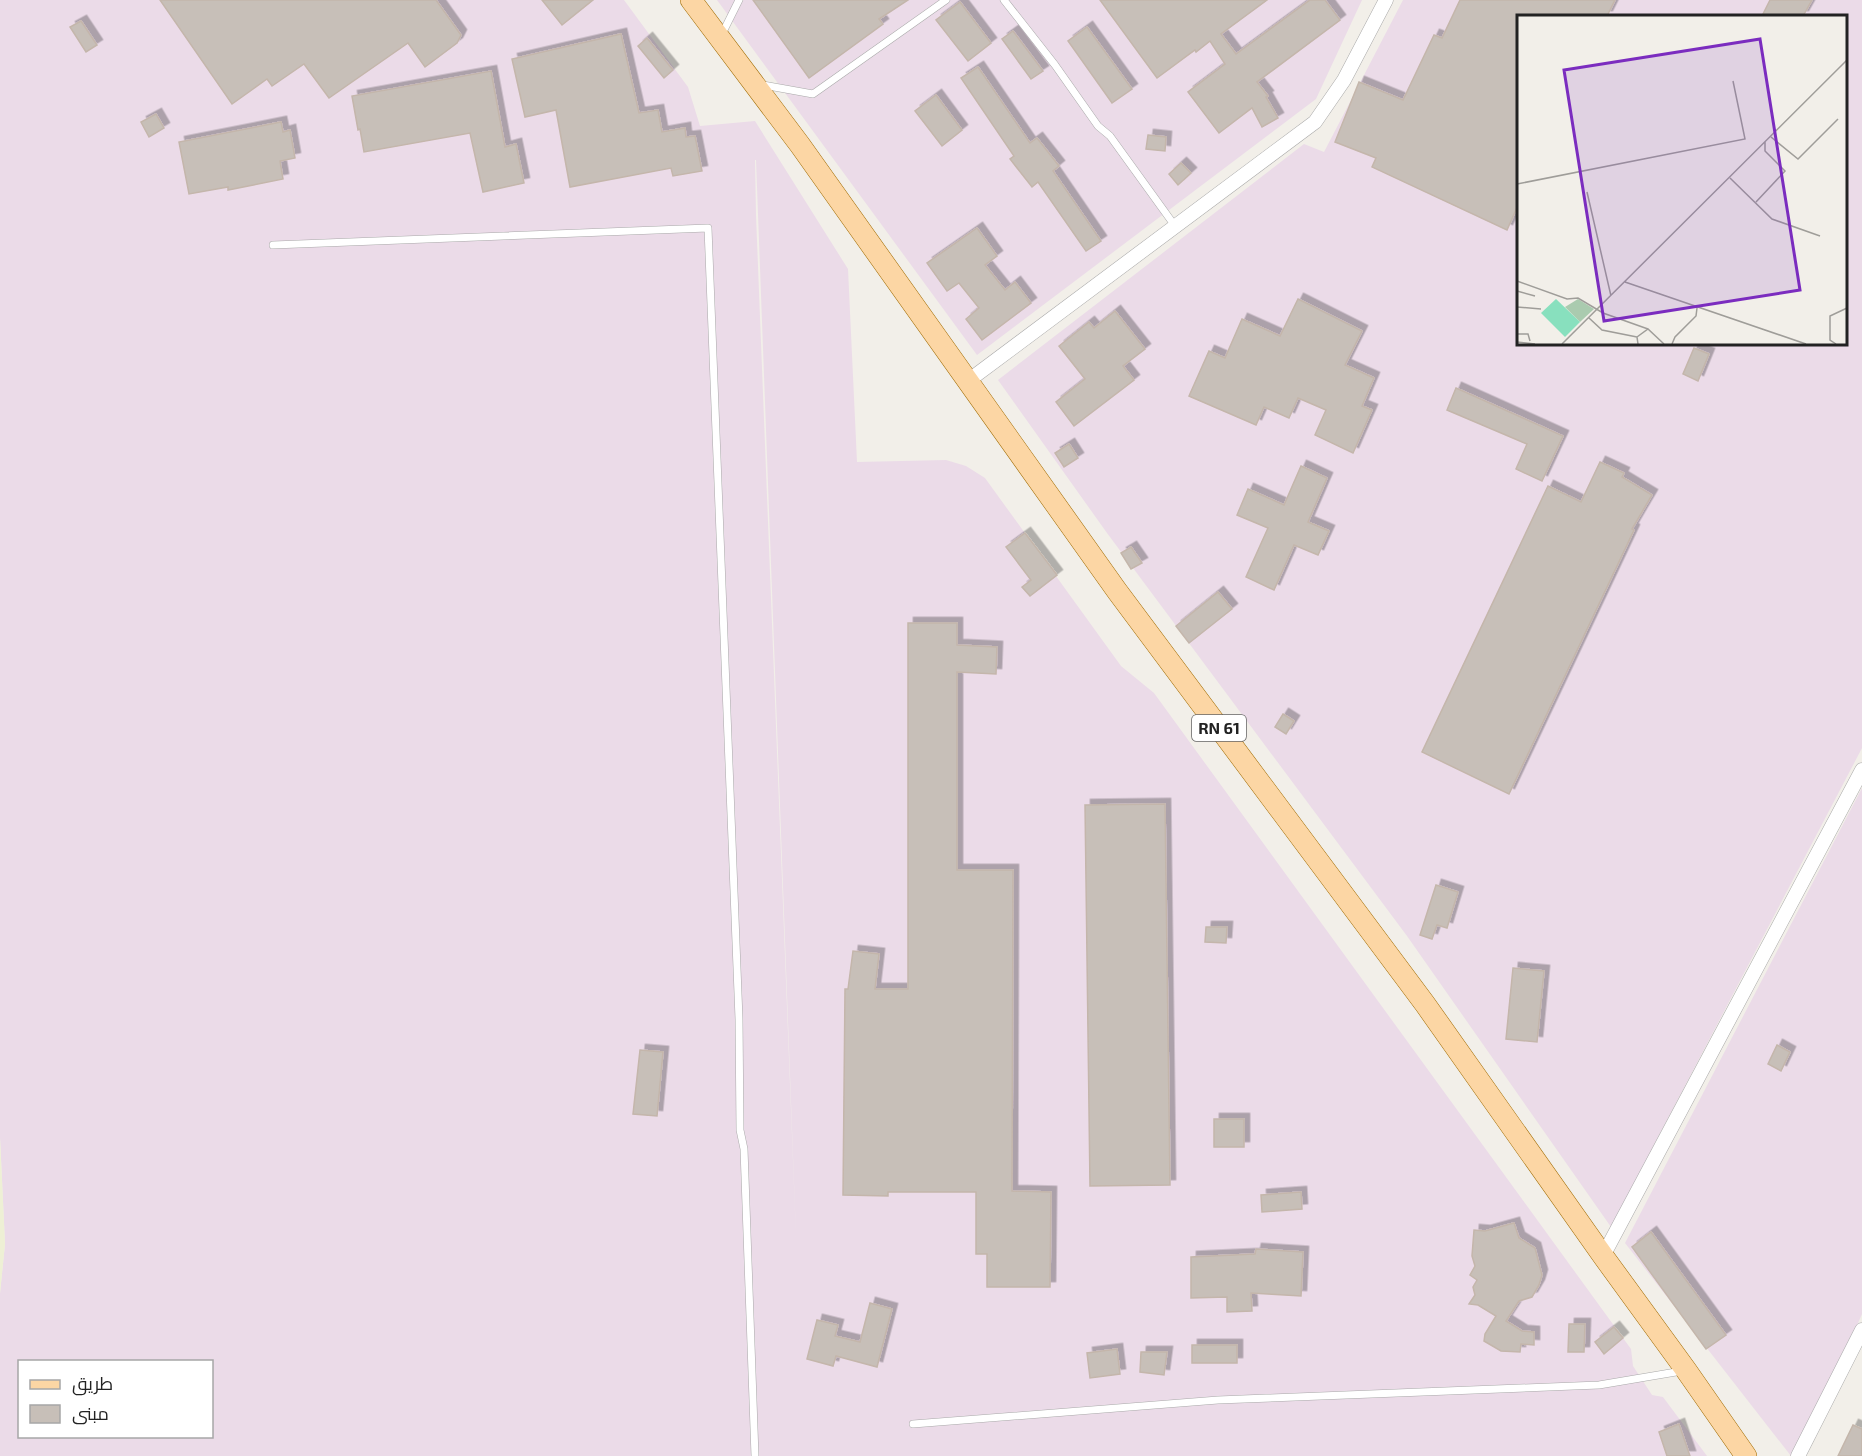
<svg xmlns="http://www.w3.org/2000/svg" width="1862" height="1456" font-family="'Exo 2',Cairo,sans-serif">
<defs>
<filter id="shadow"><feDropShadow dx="5.5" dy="-5.5" stdDeviation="0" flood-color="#0004"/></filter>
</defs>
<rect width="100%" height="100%" fill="#f2efe9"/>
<g fill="#ebdbe8" fill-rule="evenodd">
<path d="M 0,0 L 624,0 L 688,87 L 700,126 L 755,121 L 848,269 L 857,462 L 946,460 L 966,466 L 985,478 L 1121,666 L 1154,693 L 1631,1349 L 1633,1366 L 1652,1395 L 1663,1397 L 1707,1456 L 0,1456 L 0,1293 L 5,1244 L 0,1138 ZM 755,160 L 756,160 L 796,1237 L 756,215 ZM 20,1362 L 212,1362 L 212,1436 L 20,1436 Z"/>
<path d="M 717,0 L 1362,0 L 1316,99 L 977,355 Z"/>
<path d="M 1403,0 L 1862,0 L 1862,748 L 1611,1227 L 1407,936 L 1107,533 L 998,380 L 1304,144 L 1324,152 ZM 1518,16 L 1846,16 L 1846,344 L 1518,344 Z"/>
<path d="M 1862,788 L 1862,1314 L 1840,1364 L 1791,1456 L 1625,1243 Z"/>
</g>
<path fill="#eef0d5" d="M 0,1138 L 5,1244 L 0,1293 Z"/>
<g fill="#c7bfb8" stroke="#c4b6ab" stroke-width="1.5" filter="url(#shadow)">
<path d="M 160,0 L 436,0 L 461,35 L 457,43 L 425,67 L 408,43 L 329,98 L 304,64 L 272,86 L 267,79 L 232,104 Z"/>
<path d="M 542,0 L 593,0 L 562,25 Z"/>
<path d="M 753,0 L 908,0 L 879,19 L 883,24 L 809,78 Z"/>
<path d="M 1100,0 L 1267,0 L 1221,34 L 1236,54 L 1310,0 L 1325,0 L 1340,20 L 1257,82 L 1268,96 L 1266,97 L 1278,118 L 1262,127 L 1252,108 L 1219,133 L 1188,92 L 1225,64 L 1210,41 L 1196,52 L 1195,50 L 1157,78 Z"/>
<path d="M 1460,0 L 1615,0 L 1607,16 L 1518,16 L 1518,205 L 1507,230 L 1372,167 L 1376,158 L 1335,142 L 1359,82 L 1403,100 L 1434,35 L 1442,38 Z"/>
<path d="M 1770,0 L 1812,0 L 1803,16 L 1762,16 Z"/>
<path d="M 960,2 L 991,43 L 968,61 L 936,20 Z"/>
<path d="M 81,21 L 97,45 L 86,52 L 70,27 Z"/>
<path d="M 1087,27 L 1132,89 L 1112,103 L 1068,41 Z"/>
<path d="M 1013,31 L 1043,71 L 1031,79 L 1002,39 Z"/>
<path d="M 621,34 L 639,113 L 658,110 L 662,132 L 685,128 L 686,137 L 695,136 L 702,171 L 673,176 L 671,168 L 570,187 L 556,110 L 525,117 L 512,59 Z"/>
<path d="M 647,38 L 673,70 L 664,78 L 638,46 Z"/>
<path d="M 978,67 L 1030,143 L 1037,138 L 1059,166 L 1053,171 L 1101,241 L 1086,251 L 1038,182 L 1032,187 L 1010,159 L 1014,156 L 961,78 Z"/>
<path d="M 491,71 L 505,147 L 516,144 L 524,183 L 483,192 L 470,133 L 364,152 L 360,129 L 358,130 L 352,96 Z"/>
<path d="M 936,95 L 962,130 L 942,146 L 915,111 Z"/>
<path d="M 156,114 L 164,128 L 149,137 L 141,122 Z"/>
<path d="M 281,122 L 283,132 L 290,130 L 295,158 L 280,161 L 283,179 L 228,190 L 228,187 L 189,194 L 179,142 Z"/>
<path d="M 1148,135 L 1166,137 L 1165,151 L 1146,149 Z"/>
<path d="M 1181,163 L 1191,173 L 1178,185 L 1169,174 Z"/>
<path d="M 977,228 L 997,256 L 985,265 L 1005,290 L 1015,282 L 1031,303 L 982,340 L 966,319 L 979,308 L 959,283 L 947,291 L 927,263 Z"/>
<path d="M 1298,299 L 1362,331 L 1345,365 L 1374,378 L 1362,406 L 1372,410 L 1353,453 L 1315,435 L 1326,410 L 1298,398 L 1289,418 L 1264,407 L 1256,425 L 1189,396 L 1209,351 L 1225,358 L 1242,319 L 1280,336 Z"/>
<path d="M 1115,311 L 1145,349 L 1123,366 L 1134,380 L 1074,426 L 1056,402 L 1085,379 L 1059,346 L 1089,322 L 1094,328 Z"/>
<path d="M 1694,348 L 1709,354 L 1698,381 L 1683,374 Z"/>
<path d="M 1456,388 L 1563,436 L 1542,481 L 1516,469 L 1527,444 L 1447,410 Z"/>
<path d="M 1069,444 L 1078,458 L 1064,467 L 1055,453 Z"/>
<path d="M 1600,462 L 1624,473 L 1622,477 L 1652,495 L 1632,529 L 1634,530 L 1509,794 L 1422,752 L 1548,486 L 1581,502 Z"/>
<path d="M 1301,466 L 1327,478 L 1308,522 L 1329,531 L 1318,555 L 1294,545 L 1274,590 L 1246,577 L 1268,528 L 1237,515 L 1248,489 L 1284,505 Z"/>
<path d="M 1025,533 L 1057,575 L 1030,596 L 1022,587 L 1031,580 L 1006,547 Z"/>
<path d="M 1131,547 L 1142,563 L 1131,569 L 1121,553 Z"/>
<path d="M 1218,592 L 1232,609 L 1189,643 L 1176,626 Z"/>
<path d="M 908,623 L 957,623 L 957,645 L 997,647 L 996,674 L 957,672 L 957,870 L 1013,870 L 1012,1191 L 1051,1192 L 1050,1287 L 987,1287 L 987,1254 L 976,1254 L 976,1192 L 888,1192 L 888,1196 L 843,1195 L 845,989 L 848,989 L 853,951 L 879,954 L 875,989 L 908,989 Z"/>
<path d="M 1283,714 L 1294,721 L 1286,734 L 1275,727 Z"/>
<path d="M 1165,804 L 1170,1185 L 1090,1186 L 1085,805 Z"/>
<path d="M 1436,885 L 1458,892 L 1447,928 L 1437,925 L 1432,939 L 1420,935 Z"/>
<path d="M 1206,927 L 1227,927 L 1226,943 L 1205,942 Z"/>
<path d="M 1513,968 L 1544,971 L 1537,1042 L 1506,1039 Z"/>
<path d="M 1777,1045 L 1790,1052 L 1781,1071 L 1768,1064 Z"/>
<path d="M 640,1050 L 663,1052 L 657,1116 L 633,1114 Z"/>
<rect x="1214" y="1119" width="30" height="28"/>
<path d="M 1301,1192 L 1302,1209 L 1262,1212 L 1261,1195 Z"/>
<path d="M 1514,1223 L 1519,1238 L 1535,1248 L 1542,1275 L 1539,1285 L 1532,1297 L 1519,1301 L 1506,1321 L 1522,1331 L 1534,1332 L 1534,1345 L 1521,1344 L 1520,1352 L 1501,1351 L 1484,1341 L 1485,1334 L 1496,1316 L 1478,1305 L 1469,1304 L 1475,1295 L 1473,1287 L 1477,1280 L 1470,1275 L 1475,1266 L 1472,1256 L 1474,1230 L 1485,1231 Z"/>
<path d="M 1651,1232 L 1726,1335 L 1706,1349 L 1632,1247 Z"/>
<path d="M 1256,1249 L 1303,1252 L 1301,1296 L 1251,1293 L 1252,1311 L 1227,1312 L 1227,1297 L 1191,1298 L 1191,1257 L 1255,1254 Z"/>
<path d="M 870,1303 L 892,1309 L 877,1367 L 836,1356 L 833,1366 L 807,1359 L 817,1320 L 838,1325 L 835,1336 L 860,1342 Z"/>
<path d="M 1569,1324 L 1585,1324 L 1584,1352 L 1568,1352 Z"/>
<path d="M 1614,1327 L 1623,1338 L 1604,1354 L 1595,1342 Z"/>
<rect x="1192" y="1345" width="45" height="18"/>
<path d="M 1117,1349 L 1120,1374 L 1090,1378 L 1087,1353 Z"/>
<path d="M 1141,1352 L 1167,1352 L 1164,1375 L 1140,1372 Z"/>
<path d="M 1679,1424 L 1690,1456 L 1667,1456 L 1659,1432 Z"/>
<path d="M 1853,1425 L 1862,1429 L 1862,1456 L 1838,1456 Z"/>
</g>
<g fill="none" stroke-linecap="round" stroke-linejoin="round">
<defs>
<g id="lane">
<path d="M 1004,0 L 1055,65 L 1098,126 L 1110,136 L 1175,226"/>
<path d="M 721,36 L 739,0"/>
<path d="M 763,85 L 813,94 L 946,0"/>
<path d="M 273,245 L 708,228 L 739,1019 L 740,1130 L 744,1149 L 755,1456"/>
<path d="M 913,1424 L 1218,1400 L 1599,1385 L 1682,1371"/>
</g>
<g id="street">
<path d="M 968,381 L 1315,122 L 1344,80 L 1386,0"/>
<path d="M 1603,1256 L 1862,770"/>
<path d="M 1798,1456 L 1862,1330"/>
</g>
<path id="primary" d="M 691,0 L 800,145 L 1117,591 L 1425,1004 L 1603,1256 L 1686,1370 L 1746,1456"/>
</defs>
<use href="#lane" stroke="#a9a9a9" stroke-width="8"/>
<use href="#street" stroke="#a9a9a9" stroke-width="15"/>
<use href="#primary" stroke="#a06b00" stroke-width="22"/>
<use href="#lane" stroke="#fff" stroke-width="7"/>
<use href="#street" stroke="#fff" stroke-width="14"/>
<use href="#primary" stroke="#fcd6a4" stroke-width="21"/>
</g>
<g text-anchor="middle" stroke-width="4.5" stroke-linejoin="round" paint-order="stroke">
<rect fill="#fff" stroke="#646464" stroke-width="1.5" x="1192" y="715" width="54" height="26" rx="4.5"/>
<g font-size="16" font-weight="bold" fill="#222">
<text x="1219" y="734">RN 61</text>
</g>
</g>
<g transform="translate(1517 15)">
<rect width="330" height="330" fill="#f2efe9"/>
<path d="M 61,284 L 77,294 L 63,307 L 48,292 Z" fill="#aacbaf"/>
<path d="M 39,284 L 63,307 L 48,322 L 24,298 Z" fill="#88e0be"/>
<path fill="none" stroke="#9f9d99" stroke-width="1.5" d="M 254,122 L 281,144 L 321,104M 213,163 L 255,204 L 303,221M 0,169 L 228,124 L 216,66M 70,177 L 94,281M 239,187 L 268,156 L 248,136 L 248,127M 0,266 L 50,284 L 61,283 L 86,298 L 131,314M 108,267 L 289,329M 0,276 L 18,281M 0,292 L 24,294M 72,303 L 85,315 L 120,322M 0,319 L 11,319 L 13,326M 0,327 L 18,329M 45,329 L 330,45M 121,329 L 120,322 L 131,314 L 147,329M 155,329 L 158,322 L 179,301 L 180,293M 319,329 L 313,325 L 313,301 L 330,293"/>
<path fill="#7b2cbf" fill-opacity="0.15" stroke="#7b2cbf" stroke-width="3" d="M 243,24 L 283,275 L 87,306 L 47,55 Z"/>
<rect width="330" height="330" fill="none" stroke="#222" stroke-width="3"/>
</g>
<rect x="18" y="1360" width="195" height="78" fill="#ffffff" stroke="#a7a7a7" stroke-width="1.5"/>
<rect x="30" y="1380" width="30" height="9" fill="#fcd6a4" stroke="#a7a7a7" stroke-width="1.5"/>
<text x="72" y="1390" font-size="18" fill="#222222">طريق</text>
<rect x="30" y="1405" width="30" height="18" fill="#c7bfb8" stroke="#a7a7a7" stroke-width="1.5"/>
<text x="72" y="1420" font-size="18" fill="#222222">مبنى</text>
</svg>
